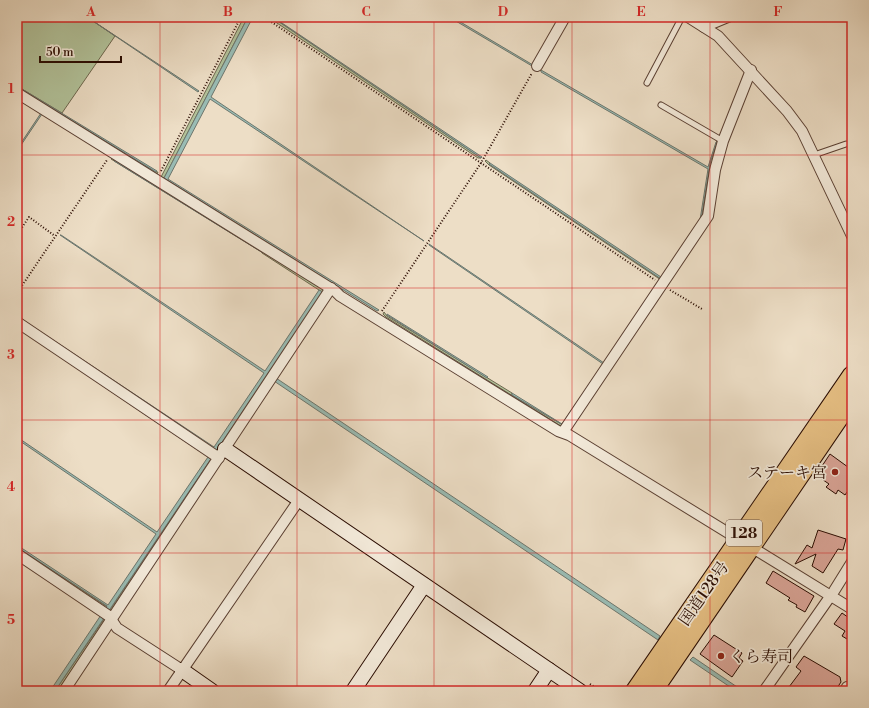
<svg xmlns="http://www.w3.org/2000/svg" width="869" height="708" font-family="'Libre Bodoni','Noto Serif JP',serif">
<rect width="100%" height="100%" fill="#eddec6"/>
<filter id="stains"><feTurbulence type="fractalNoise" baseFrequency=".005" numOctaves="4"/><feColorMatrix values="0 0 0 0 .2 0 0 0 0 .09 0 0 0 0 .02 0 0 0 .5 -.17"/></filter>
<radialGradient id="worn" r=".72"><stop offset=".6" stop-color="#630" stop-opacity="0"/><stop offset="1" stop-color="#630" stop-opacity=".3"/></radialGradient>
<g fill="#b2c29a" stroke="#6e674e">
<path d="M 17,17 L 87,17 L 115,36 L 62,113 L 17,86 Z"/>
<path d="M 244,17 L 248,17 L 164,178 L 161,177 Z"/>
<path d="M 268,17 L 272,17 L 481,158 L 478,158 Z"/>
<path d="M 17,87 L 156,172 L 158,172 L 157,174 L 17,89 Z"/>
<path d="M 716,140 L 718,143 C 715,149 710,157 710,164 C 710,182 709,204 701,221 L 662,279 L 661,280 L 489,165 L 485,161 L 486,160 L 490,163 L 489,164 L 661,279 L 701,221 L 710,163 L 717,143 Z"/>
<path d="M 113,157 L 325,289 L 218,451 L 216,451 L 322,292 L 262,253 L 262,252 L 111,159 Z"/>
<path d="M 384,312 L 387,316 L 512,393 L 512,395 L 563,425 L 561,426 L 386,317 L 383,314 Z"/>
<path d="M 212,457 L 213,459 L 112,611 L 110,610 Z"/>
<path d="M 17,547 L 107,606 L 107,607 Z"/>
<path d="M 104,619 L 105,621 L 58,691 L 55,691 Z"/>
</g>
<g fill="#99bcb4" stroke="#6d766d">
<path d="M 87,17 L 199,91 L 198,92 Z"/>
<path d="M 248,17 L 253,17 L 211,97 L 424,241 L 210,99 L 168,179 L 379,310 L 377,311 L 164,178 Z"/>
<path d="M 272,17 L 273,17 L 482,157 L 481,158 Z"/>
<path d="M 449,17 L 452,17 L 533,65 L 532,66 Z"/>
<path d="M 541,70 L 708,167 L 716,142 L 717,142 L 710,163 L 701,221 L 661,279 L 489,164 L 490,163 L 661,277 L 700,220 L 708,169 L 541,72 Z"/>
<path d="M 17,86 L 157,171 L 156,172 L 17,87 Z"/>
<path d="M 41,113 L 42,114 L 17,151 L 17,149 Z"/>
<path d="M 115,160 L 262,252 L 263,253 L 114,161 Z"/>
<path d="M 60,235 L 61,235 L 265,371 L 319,290 L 323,292 L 55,691 L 50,691 L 107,606 L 17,547 L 17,545 L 108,605 L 156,534 L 17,439 L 17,437 L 157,532 L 208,457 L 17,328 L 17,316 L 214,447 L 264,373 Z"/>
<path d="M 429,244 L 604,363 L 656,287 L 657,287 L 563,425 L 512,395 L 512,393 L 562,424 L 603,364 L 429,245 Z"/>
<path d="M 387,314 L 488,377 L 487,378 L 387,315 Z"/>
<path d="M 276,378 L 660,636 L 658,640 L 274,381 Z"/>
<path d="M 693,657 L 743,691 L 736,691 L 690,660 Z"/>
</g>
<g fill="#dba699" stroke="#2a0c02">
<path d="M 830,454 L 852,470 L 852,485 L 845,495 L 838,490 L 836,494 L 826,487 L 829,484 L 816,475 Z"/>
<path d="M 818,530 L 846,539 L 843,550 L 838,549 L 823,573 L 812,566 L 816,554 L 795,564 L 807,545 L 812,548 Z"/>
<path d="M 773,571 L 814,596 L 805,612 L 796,607 L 797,605 L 788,600 L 790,598 L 766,583 Z"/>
<path d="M 842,613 L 852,620 L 852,642 L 842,636 L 845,631 L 834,624 Z"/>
<path d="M 714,635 L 742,653 L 739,658 L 743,661 L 732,677 L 700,654 Z"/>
<path d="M 804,656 L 840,677 L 841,682 L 835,691 L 786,691 L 801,671 L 796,667 Z"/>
</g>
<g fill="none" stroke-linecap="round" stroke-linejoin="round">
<defs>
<g id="lane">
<path d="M 647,83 L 682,17"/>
<path d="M 661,105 L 723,141"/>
<path d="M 814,155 L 846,144"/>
</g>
<g id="street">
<path d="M 688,17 L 718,36 L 787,111 L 802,131 L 852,236"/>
<path d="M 704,27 L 728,17"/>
<path d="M 537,66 L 565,17"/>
<path d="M 17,93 L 335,291 L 340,296 L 558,431 L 569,435 L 852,609"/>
<path d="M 17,322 L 219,458"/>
<path d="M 563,432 L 708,216 L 715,170 L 723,141 L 751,70"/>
<path d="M 17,554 L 109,616 L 117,628 L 182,670"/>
<path d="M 64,691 L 331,288"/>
<path d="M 168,691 L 299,500"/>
<path d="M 764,691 L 834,591 L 852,562"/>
<path d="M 845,691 L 847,687 L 852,691"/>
</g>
<g id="secondary">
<path d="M 225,449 L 580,691"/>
<path d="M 182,670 L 212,691"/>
<path d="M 353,691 L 424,585"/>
<path d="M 535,691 L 549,670"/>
</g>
<g id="highway">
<path d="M 635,691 L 852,375"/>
<path d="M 653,691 L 852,399"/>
</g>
</defs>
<use href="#lane" stroke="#5b4033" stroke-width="7"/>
<use href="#street" stroke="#5b4033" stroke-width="12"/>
<use href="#secondary" stroke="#2a0c02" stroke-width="16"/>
<use href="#highway" stroke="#2a0c02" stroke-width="20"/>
<g stroke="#2a0c02" stroke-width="2" stroke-dasharray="1 2" stroke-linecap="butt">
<path d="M 264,17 L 655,280"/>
<path d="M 161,171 L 241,17"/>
<path d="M 17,235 L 29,217 L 55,236"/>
<path d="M 670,290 L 702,309"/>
<path d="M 17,293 L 107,160"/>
<path d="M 382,311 L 481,163 L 532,73"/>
<path d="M 590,684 L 601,691"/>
</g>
<use href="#lane" stroke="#f3eada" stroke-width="5"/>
<use href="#street" stroke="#f3eada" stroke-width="10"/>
<use href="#secondary" stroke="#f3eada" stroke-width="14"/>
<use href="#highway" stroke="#e6bf83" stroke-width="18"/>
</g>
<path fill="none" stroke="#d62828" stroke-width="1" stroke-opacity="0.55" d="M 160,17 L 160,691M 297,17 L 297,691M 434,17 L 434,691M 572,17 L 572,691M 710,17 L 710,691M 17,155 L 852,155M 17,288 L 852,288M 17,420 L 852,420M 17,553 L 852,553"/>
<g fill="#8f2418" stroke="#f3eada" stroke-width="1.5">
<circle cx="835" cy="472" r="4"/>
<circle cx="721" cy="656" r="4"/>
</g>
<g text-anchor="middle" stroke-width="3.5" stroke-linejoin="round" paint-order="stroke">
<rect fill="#f3eada" stroke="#664f43" stroke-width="1" x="726" y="520" width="36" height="26" rx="3"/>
<g font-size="15" font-weight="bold" fill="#2a0c02">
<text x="744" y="538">128</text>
</g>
<g font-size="16" fill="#2a0c02" stroke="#f3eada" text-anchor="end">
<text x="827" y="478">ステーキ宮</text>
<text x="729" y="662" text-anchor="start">くら寿司</text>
</g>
<g font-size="16" fill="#2a0c02" stroke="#f3eada">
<text transform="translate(703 593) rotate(-55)" y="6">国道128号</text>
</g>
</g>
<rect width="869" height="708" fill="none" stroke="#eddec6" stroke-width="44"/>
<path d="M40 56v6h81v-6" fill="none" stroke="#2a0c02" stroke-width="2"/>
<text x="46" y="56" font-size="12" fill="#2a0c02" stroke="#f3eada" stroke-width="3" paint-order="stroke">50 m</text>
<rect x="22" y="22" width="825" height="664" fill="none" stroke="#d62828" stroke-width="1.5"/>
<g font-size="13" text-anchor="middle" font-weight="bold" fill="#d62828">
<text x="91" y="16">A</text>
<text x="228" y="16">B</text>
<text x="366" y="16">C</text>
<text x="503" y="16">D</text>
<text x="641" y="16">E</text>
<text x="778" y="16">F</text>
<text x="11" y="93">1</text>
<text x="11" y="226">2</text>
<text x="11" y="359">3</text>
<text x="11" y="491">4</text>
<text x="11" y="624">5</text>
</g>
<rect width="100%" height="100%" filter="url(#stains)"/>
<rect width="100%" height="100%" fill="url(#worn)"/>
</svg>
